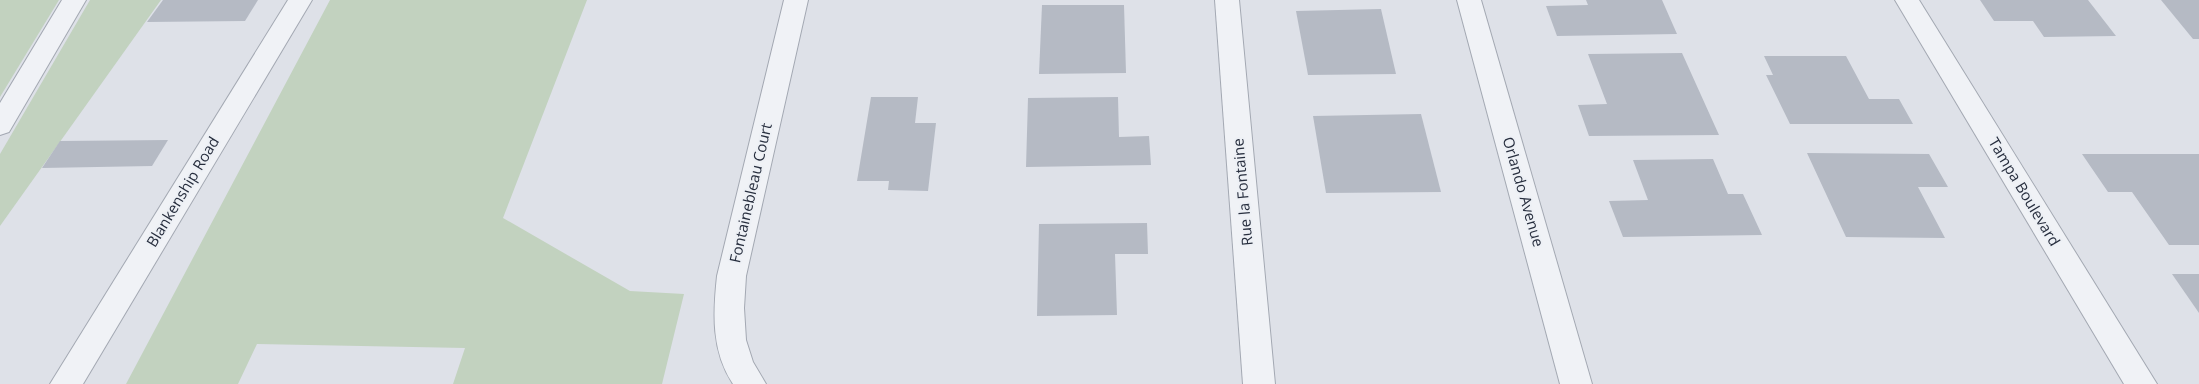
<svg xmlns="http://www.w3.org/2000/svg" width="2199" height="384" font-family="'Open Sans',sans-serif">
<rect width="100%" height="100%" fill="#dee1e8"/>
<g fill="#c2d2bf">
<path d="M 0,0 L 59,0 L 0,97 Z"/>
<path d="M 90,0 L 161,0 L 0,226 L 0,154 Z"/>
<path d="M 330,0 L 587,0 L 503,218 L 630,291 L 684,294 L 662,384 L 453,384 L 465,348 L 257,344 L 238,384 L 126,384 Z"/>
</g>
<g fill="#b5bac4">
<path d="M 163,0 L 258,0 L 245,21 L 147,22 Z"/>
<path d="M 1586,0 L 1662,0 L 1677,34 L 1557,36 L 1546,6 L 1588,5 Z"/>
<path d="M 1980,0 L 2088,0 L 2116,36 L 2044,37 L 2033,21 L 1994,21 Z"/>
<path d="M 2161,0 L 2199,0 L 2199,39 L 2193,39 Z"/>
<path d="M 1042,5 L 1124,5 L 1126,73 L 1039,74 Z"/>
<path d="M 1381,9 L 1396,74 L 1308,75 L 1296,11 Z"/>
<path d="M 1682,53 L 1719,135 L 1589,136 L 1578,105 L 1607,104 L 1588,54 Z"/>
<path d="M 1764,56 L 1846,56 L 1869,99 L 1899,99 L 1913,124 L 1790,124 L 1766,75 L 1773,75 Z"/>
<path d="M 871,97 L 918,97 L 915,123 L 936,123 L 928,191 L 888,190 L 889,181 L 857,181 Z"/>
<path d="M 1118,97 L 1119,137 L 1149,136 L 1151,165 L 1026,167 L 1028,98 Z"/>
<path d="M 1421,114 L 1441,192 L 1326,193 L 1313,116 Z"/>
<path d="M 168,140 L 152,166 L 42,168 L 60,141 Z"/>
<path d="M 1807,153 L 1929,154 L 1948,187 L 1918,187 L 1945,238 L 1846,237 Z"/>
<path d="M 2082,154 L 2199,154 L 2199,245 L 2169,245 L 2132,192 L 2108,192 Z"/>
<path d="M 1713,159 L 1728,194 L 1743,194 L 1762,235 L 1623,237 L 1609,201 L 1648,200 L 1633,160 Z"/>
<path d="M 1147,223 L 1148,254 L 1115,254 L 1117,315 L 1037,316 L 1039,224 Z"/>
<path d="M 2172,274 L 2199,274 L 2199,313 Z"/>
</g>
<g fill="none" stroke-linecap="round" stroke-linejoin="round">
<defs>
<g id="minor">
<path d="M 62,0 L 86,0 L 9,132 L 0,135 L 0,103 Z"/>
<path d="M 288,0 L 312,0 L 83,384 L 50,384 Z"/>
<path d="M 784,0 L 808,0 L 746,276 L 744,308 L 746,340 L 753,362 L 766,384 L 733,384 C 711,351 713,313 717,276 Z"/>
<path d="M 1215,0 L 1239,0 L 1275,384 L 1243,384 Z"/>
<path d="M 1457,0 L 1481,0 L 1592,384 L 1560,384 Z"/>
<path d="M 1895,0 L 1919,0 L 2157,384 L 2124,384 Z"/>
</g>
</defs>
<use href="#minor" stroke="#a3a8b2" stroke-width="2"/>
<use href="#minor" fill="#f0f2f6" fill-rule="evenodd"/>
</g>
<g text-anchor="middle" stroke-width="4" stroke-linejoin="round" paint-order="stroke">
<g font-size="15" fill="#272e3e" stroke="#edf0f5">
<text transform="translate(183 192) rotate(-59)" y="5">Blankenship Road</text>
<text transform="translate(1243 192) rotate(-95)" y="5">Rue la Fontaine</text>
<text transform="translate(1523 192) rotate(74)" y="5">Orlando Avenue</text>
<text transform="translate(2024 192) rotate(59)" y="5">Tampa Boulevard</text>
<text transform="translate(751 193) rotate(-77)" y="5">Fontainebleau Court</text>
</g>
</g>
</svg>
